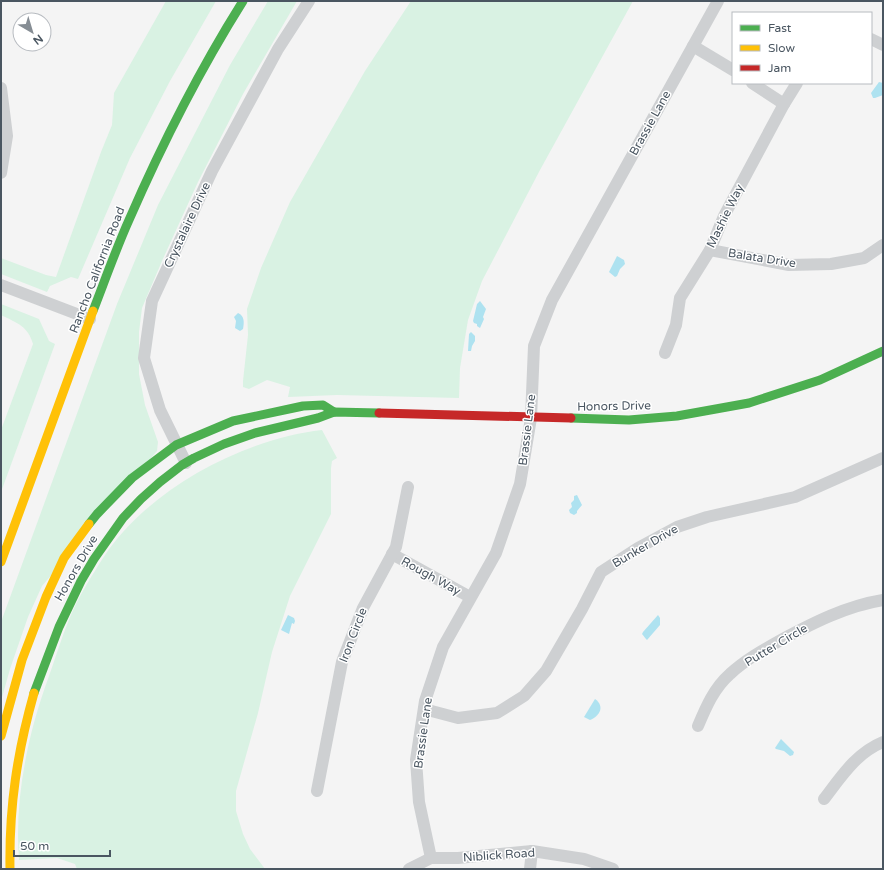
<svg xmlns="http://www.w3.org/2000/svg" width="884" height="870" font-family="'Varela Round',sans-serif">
<rect width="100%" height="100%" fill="#f4f4f4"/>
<g fill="#d9f2e3">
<path d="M 166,1 L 216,1 L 170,81 L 130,158 L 78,279 L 71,277 L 50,286 L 47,292 L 1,274 L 1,258 L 46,275 L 56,277 L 101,152 L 112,125 L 114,93 Z"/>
<path d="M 268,1 L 297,1 L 243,94 L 198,182 L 162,261 L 142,308 L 139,332 L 139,374 L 145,405 L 158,442 L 157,451 L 42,586 L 28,617 L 10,669 L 1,701 L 1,622 L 117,304 L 158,205 L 230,65 Z"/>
<path d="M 411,1 L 633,1 L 540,170 L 482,281 L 468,320 L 460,368 L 459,398 L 337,395 L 288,397 L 290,387 L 267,380 L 249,389 L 243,387 L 243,381 L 248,335 L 247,309 L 261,268 L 290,202 L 365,71 Z"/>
<path d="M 1,304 L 39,319 L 49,341 L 55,344 L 1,492 L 1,430 L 33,344 C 28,326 17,323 1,315 Z"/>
<path d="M 322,430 L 337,458 L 332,461 L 331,468 L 331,514 L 290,596 L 272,652 L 258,713 L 236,791 L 236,811 L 243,834 L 250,849 L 265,869 L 77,869 L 75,864 L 57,858 L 19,860 C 14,799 28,733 49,676 C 57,653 64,630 74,608 C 82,591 93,574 103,558 C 147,490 242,439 322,430 Z"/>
</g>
<g fill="#aee2f0">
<path d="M 879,82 L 883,83 L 883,95 L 875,98 L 873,98 L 871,93 Z"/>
<path d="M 617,256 L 624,260 L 625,264 L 620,269 L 617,276 L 615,277 L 609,272 Z"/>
<path d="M 480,301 L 486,309 L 483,317 L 484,319 L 480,328 L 477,326 L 477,324 L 474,323 L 473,321 L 477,304 Z"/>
<path d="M 238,313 C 245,316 244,323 243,329 L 240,331 L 235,328 L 236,321 L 234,317 Z"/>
<path d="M 471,332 L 475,336 L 475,341 L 472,346 L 471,351 L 468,351 L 469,334 Z"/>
<path d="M 577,495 L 582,505 L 577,511 L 577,513 L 574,515 L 570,513 L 569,510 L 572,507 L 571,503 L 574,500 L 574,496 Z"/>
<path d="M 288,615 L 294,618 L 295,621 L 294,624 L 292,623 L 289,634 L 281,630 Z"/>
<path d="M 658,615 L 660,618 L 660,625 L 647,640 L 646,639 L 642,634 L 643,632 Z"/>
<path d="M 595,699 C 605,706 600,716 590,720 L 584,717 Z"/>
<path d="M 781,739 L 794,752 L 793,755 L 790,756 L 784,751 L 776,749 L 775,748 Z"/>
</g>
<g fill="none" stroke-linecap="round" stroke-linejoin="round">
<g stroke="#ced0d2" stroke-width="12">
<path d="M 871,39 L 883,45"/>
<path d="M 693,46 L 733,70"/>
<path d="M 752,83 L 784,104"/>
<path d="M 1,88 L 7,136 L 1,173"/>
<path d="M 710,250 L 789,265 L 831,264 L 864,258 L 883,245"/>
<path d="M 1,285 L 90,319"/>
<path d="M 665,353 L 676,325 L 680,298 L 710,250 L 724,216 L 784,104 L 797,83"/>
<path d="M 186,463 L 160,410 L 144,358 L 152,301 L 212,171 L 278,49 L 309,1"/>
<path d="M 392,554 L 470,597"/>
<path d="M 424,709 L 458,718 L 497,713 L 524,696 L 546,671 L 582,609 L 601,572 L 638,548 L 677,527 L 707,517 L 795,497 L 883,458"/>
<path d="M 698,726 C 706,707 714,688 730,674 C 745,660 763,650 781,640 C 813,623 846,606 883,600"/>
<path d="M 317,791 L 342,662 L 363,608 L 396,547 L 408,487"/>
<path d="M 824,799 C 841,777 856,753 883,742"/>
<path d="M 431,858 L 419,802 L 416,760 L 425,701 L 443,647 L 496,553 L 520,484 L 531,418 L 534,346 L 552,300 L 718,1"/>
<path d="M 409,869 L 431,858 L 458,858 L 532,851 L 584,859 L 613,869"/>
<path d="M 530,869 L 532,851"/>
</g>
<g stroke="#4caf50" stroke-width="9">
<path d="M 93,311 C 105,280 116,249 129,220 C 162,144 199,71 243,1"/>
<path d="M 571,418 L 629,420 L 677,416 L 749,403 L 820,380 L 883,351"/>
<path d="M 89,524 L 97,514 L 132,478 L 176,445 L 233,421 L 303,406 L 323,405 L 334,412"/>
<path d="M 34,693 L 59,627 L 81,581 L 94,559 L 123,518 L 141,499 L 160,482 L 182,465 L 194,458 L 224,444 L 255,433 L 318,418 L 334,412 L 379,413"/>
</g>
<g stroke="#ffc107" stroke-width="9">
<path d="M 1,562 L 93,311"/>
<path d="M 1,736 L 22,660 L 46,597 L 64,558 L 89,524"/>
<path d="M 10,869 C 9,807 17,753 34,693"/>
</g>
<path stroke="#c62828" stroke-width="9" d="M 379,413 L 571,418"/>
</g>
<g text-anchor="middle" stroke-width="3" stroke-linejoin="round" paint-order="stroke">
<g font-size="12" fill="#4a5661" stroke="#fff">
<text transform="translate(650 123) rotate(-61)" y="4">Brassie Lane</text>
<text transform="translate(725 216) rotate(-64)" y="4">Mashie Way</text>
<text transform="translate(187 225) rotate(-65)" y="4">Crystalaire Drive</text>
<text transform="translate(762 258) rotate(9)" y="4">Balata Drive</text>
<text transform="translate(97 270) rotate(-69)" y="4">Rancho California Road</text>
<text transform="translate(614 406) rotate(-1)" y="4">Honors Drive</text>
<text transform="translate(527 430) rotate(-83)" y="4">Brassie Lane</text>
<text transform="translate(645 546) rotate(-30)" y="4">Bunker Drive</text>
<text transform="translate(76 568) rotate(-60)" y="4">Honors Drive</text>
<text transform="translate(431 576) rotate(29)" y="4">Rough Way</text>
<text transform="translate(353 635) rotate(-69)" y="4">Iron Circle</text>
<text transform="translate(776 645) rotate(-31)" y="4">Putter Circle</text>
<text transform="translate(423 733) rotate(-82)" y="4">Brassie Lane</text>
<text transform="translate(499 855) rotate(-4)" y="4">Niblick Road</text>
</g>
</g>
<rect width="884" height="870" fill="none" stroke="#4a5661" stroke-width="4"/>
<rect x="732" y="12" width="140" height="72" fill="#ffffff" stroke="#b7bbc0"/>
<rect x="740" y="25" width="20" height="6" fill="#4caf50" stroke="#b7bbc0"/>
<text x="768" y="32" font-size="12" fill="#4a5661">Fast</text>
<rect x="740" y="45" width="20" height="6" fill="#ffc107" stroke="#b7bbc0"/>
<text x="768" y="52" font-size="12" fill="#4a5661">Slow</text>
<rect x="740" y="65" width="20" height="6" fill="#c62828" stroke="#b7bbc0"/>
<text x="768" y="72" font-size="12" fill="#4a5661">Jam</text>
<g transform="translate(32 32) rotate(142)"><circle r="19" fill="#ffffff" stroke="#b7bbc0"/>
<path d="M0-3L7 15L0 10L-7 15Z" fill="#868d94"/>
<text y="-6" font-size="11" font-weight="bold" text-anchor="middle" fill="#4a5661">N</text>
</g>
<path d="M14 850v6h96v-6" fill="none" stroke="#4a5661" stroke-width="2"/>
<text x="20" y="850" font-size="12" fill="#4a5661" stroke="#ffffff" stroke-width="3" paint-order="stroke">50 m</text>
</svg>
